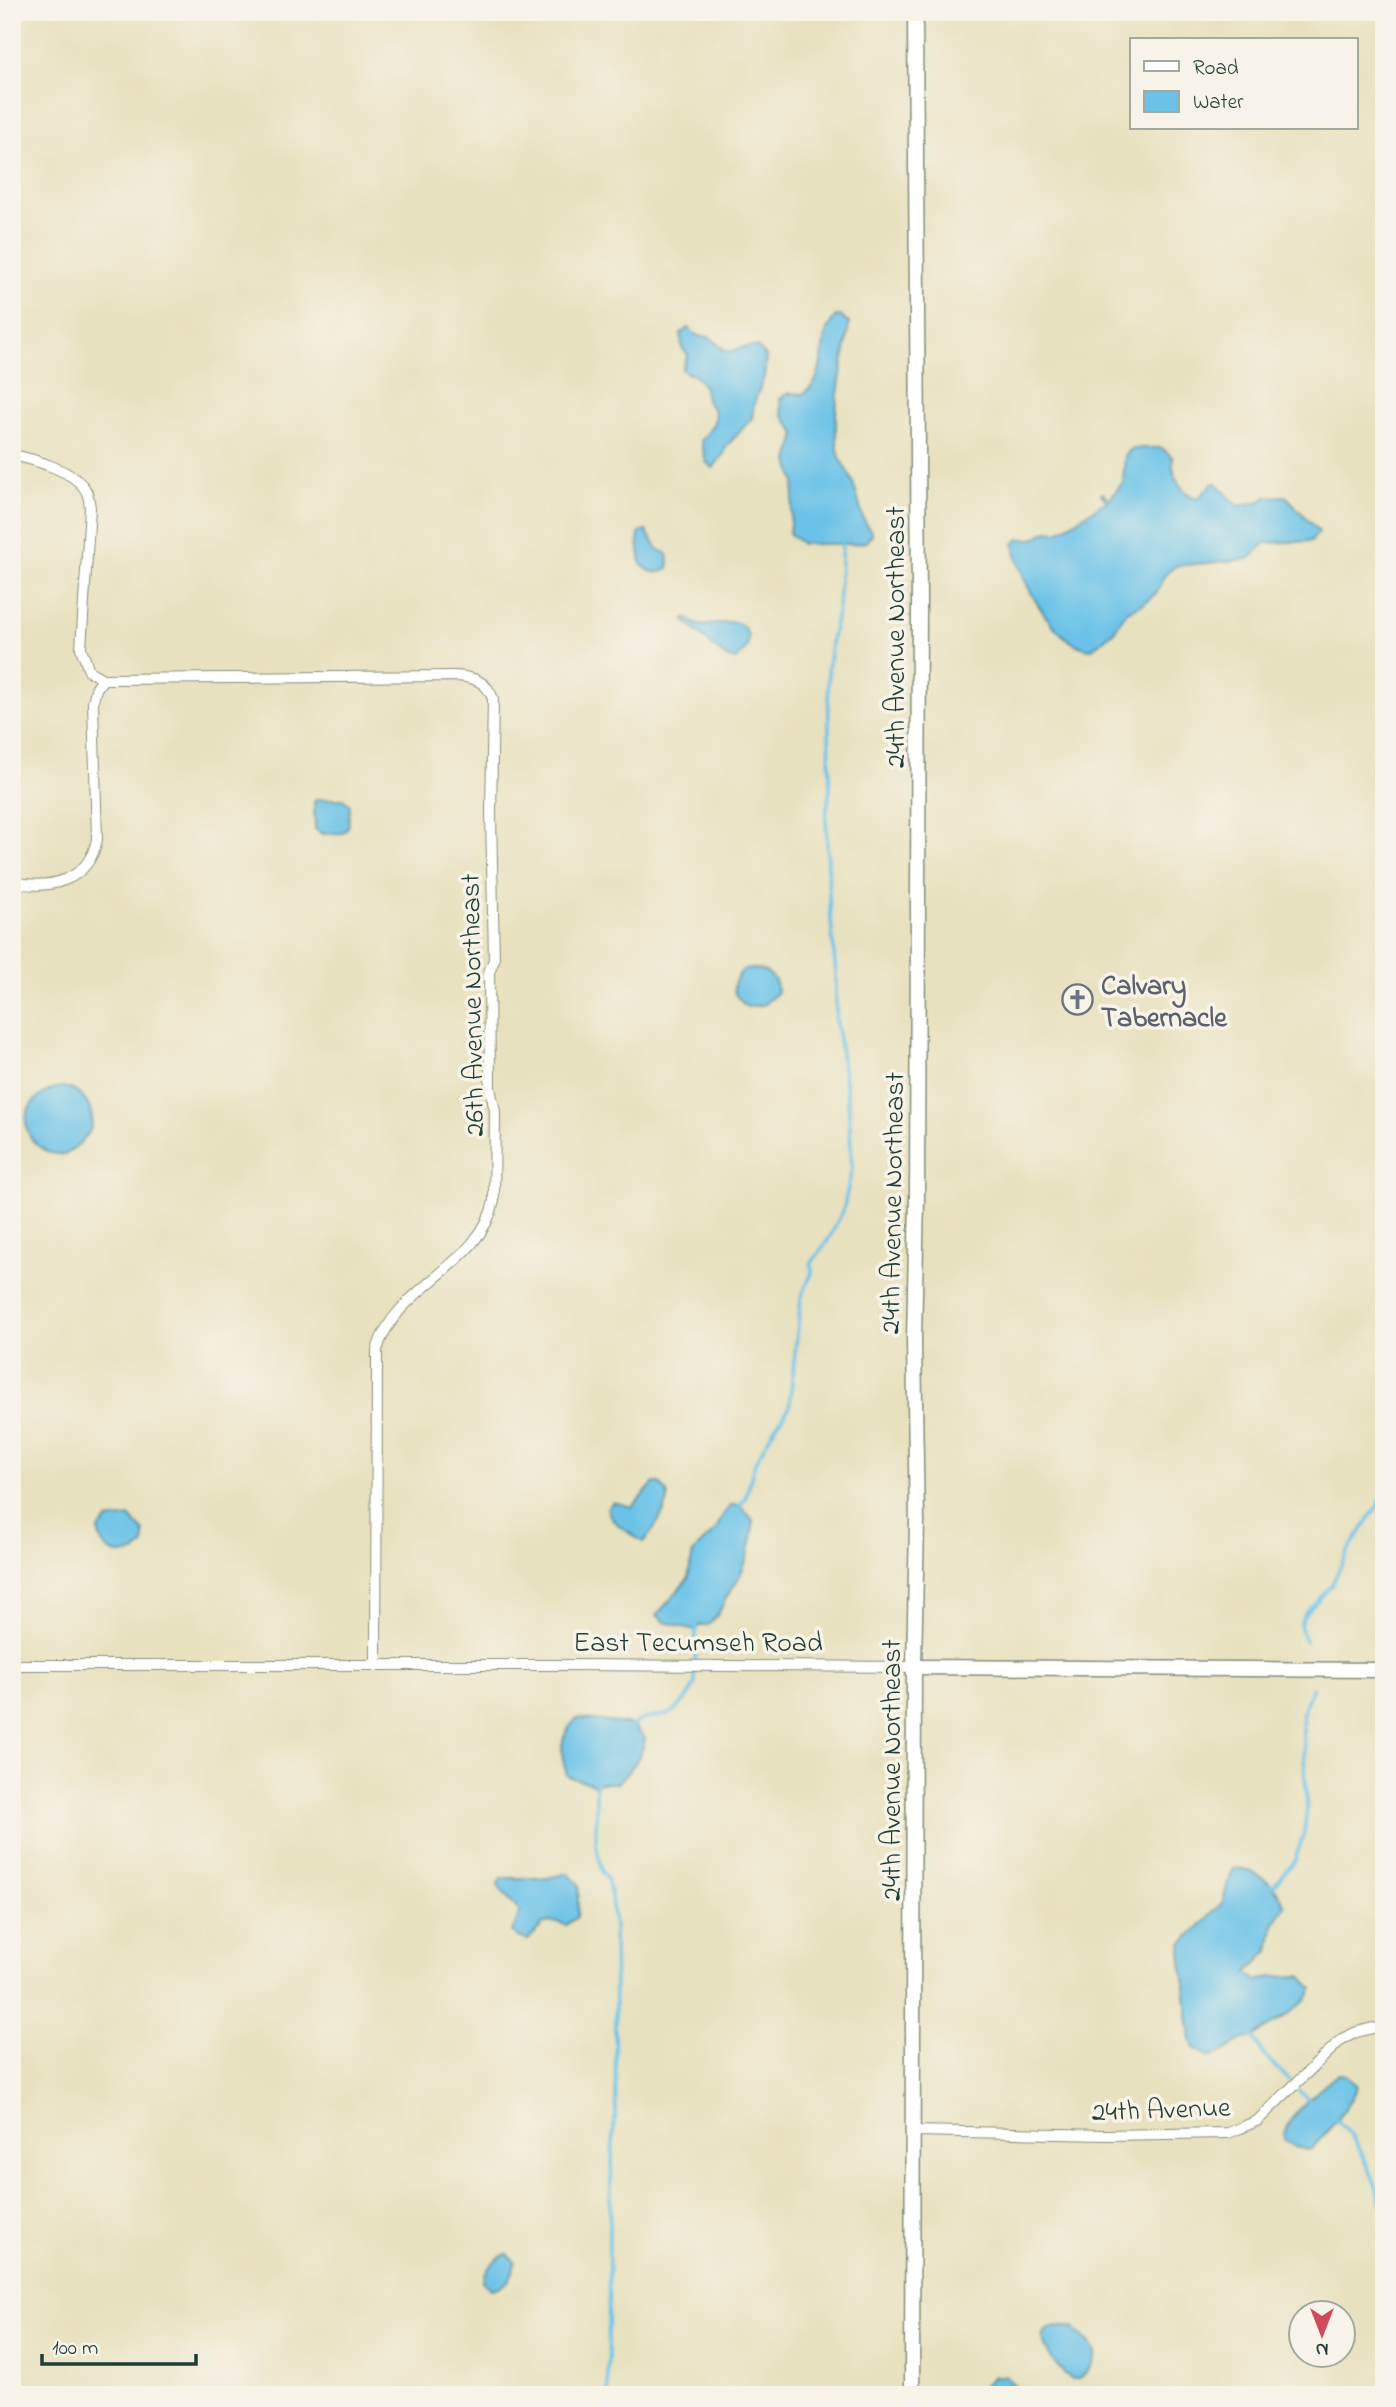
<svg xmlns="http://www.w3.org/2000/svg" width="1396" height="2407" font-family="'Indie Flower',sans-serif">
<rect width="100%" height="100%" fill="#f7f3e8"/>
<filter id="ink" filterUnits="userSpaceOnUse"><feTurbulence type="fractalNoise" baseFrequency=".0143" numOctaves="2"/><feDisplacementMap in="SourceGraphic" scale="14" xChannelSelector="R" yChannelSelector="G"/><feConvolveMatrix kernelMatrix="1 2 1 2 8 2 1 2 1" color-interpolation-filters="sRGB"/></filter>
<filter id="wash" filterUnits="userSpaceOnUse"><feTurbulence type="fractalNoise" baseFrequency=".00686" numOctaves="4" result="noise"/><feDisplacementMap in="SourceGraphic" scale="28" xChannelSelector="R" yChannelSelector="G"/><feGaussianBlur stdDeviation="1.57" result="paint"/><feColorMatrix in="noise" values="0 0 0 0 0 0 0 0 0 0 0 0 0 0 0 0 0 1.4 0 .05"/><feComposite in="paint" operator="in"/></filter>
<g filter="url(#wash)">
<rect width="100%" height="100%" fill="#e8e1bf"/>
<g fill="#6bc2e8" stroke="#45808e" stroke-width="2">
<path d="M 836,316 L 841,316 L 849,323 C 845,366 829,410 839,454 C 841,463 847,470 851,478 C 857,492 859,507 864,520 C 866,525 870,529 872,534 L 866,542 L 856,544 L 802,544 L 789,533 L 795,482 L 789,461 L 796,434 L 782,414 L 780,399 L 788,393 L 803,394 C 831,377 814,338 836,316 Z"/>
<path d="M 688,328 L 698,336 L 710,337 C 737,364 726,344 757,347 L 766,356 L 764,377 L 754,403 L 752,418 L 725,448 L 725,452 L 713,468 L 706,462 L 701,440 C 709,431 719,422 713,409 C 708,401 709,408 706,399 C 703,383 705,386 693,374 L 688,374 L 682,369 L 688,355 L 682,348 L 681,333 Z"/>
<path d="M 1142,448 L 1162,448 L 1173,458 C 1171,474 1181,495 1198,498 L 1213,483 L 1216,483 L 1238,506 L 1261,501 L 1266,497 L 1286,496 L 1319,532 L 1311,541 L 1265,543 L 1249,559 L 1175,566 L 1164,576 L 1161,586 L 1156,593 L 1143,604 L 1127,611 L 1114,631 L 1092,649 C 1054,647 1018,577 1014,544 L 1019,539 L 1033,539 L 1048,531 L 1058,532 L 1107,501 L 1101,494 L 1103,493 L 1109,499 L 1123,483 L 1125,456 L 1130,450 Z"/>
<path d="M 646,531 L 658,549 L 667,554 L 669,561 L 668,568 C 657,576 650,572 641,564 L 638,540 L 640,532 Z"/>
<path d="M 686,617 C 690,620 695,625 700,625 C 715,627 738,614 746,631 C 753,643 744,652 736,660 L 724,656 L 684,620 Z"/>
<path d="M 316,799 L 343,799 L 350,805 L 348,827 L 343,833 L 322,834 L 315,829 L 314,802 Z"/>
<path d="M 757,969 C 770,972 778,979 777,993 L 763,1005 L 747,1007 C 732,994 728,986 743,970 Z"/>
<path d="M 63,1087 C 82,1090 97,1110 90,1130 C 86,1139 73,1149 65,1155 C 60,1154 53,1154 48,1152 C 11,1134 24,1092 63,1087 Z"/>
<path d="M 654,1483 L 659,1483 C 663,1487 668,1491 668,1497 C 669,1507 650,1536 643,1542 C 630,1533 611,1524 607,1508 L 613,1502 L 632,1507 Z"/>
<path d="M 731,1505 L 740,1505 L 753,1520 C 753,1548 745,1571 729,1593 C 721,1606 721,1614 708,1625 L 700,1625 L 695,1630 L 665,1622 L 657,1615 L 688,1579 L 693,1552 L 716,1530 L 723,1515 Z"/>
<path d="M 130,1517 L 144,1532 L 144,1544 L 135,1553 C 113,1557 102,1551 98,1530 L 108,1520 Z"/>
<path d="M 578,1718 L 633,1725 L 645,1738 C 642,1757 631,1769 618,1783 L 599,1783 L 595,1786 C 588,1779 576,1782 567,1775 C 560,1754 558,1734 578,1718 Z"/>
<path d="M 1235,1868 C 1257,1869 1278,1886 1285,1906 L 1273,1925 L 1269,1951 L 1247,1973 L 1257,1981 L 1272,1977 L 1301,1976 L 1313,1988 C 1306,2008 1270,2024 1253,2037 C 1236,2037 1227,2056 1208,2056 L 1194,2048 L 1191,2040 L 1181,1951 L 1182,1944 L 1223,1902 C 1226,1892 1228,1875 1235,1868 Z"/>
<path d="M 568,1873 L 579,1885 L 577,1917 L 566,1925 L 558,1922 L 544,1923 L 528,1940 L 518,1937 L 512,1932 L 520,1912 L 499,1887 L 498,1883 L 502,1878 L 548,1878 Z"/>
<path d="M 1338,2074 L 1346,2075 L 1357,2086 C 1347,2110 1330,2129 1312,2148 L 1309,2150 L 1295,2147 L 1284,2139 C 1284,2115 1321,2089 1338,2074 Z"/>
<path d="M 508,2254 L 515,2262 C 513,2278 508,2286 491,2289 L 483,2282 C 485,2270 495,2257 508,2254 Z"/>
<path d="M 1070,2327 L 1073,2327 C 1095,2350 1106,2353 1080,2378 L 1071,2379 C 1061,2371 1034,2343 1047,2330 C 1051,2326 1064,2327 1070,2327 Z"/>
<path d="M 994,2376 L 1005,2376 L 1014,2386 L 1012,2395 L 973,2395 Z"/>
</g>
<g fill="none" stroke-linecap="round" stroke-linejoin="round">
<g stroke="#6bc2e8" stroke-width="3.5">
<path d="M 739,1508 L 746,1496 L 755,1462 L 774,1429 L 789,1408 L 801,1298 L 812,1273 L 811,1264 L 828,1240 L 843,1211 L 852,1169 L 849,1109 L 836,1019 L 836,976 L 829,897 L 826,815 L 830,789 L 828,669 L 832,637 L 838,609 L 842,543"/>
<path d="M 1305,1641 L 1300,1624 L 1305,1614 L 1331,1586 L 1348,1551 L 1384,1496"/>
<path d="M 632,1727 C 641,1715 655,1719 669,1714 C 679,1710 691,1693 695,1683 L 696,1627"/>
<path d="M 596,1785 L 596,1843 L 602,1872 L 607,1878 L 611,1897 L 614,1925 L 616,2116 L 614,2122 L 609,2226 L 608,2395"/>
<path d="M 1270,1885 L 1273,1886 L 1295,1860 L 1304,1833 L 1307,1807 L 1302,1716 L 1312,1687"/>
<path d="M 1252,2035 L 1263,2054 L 1290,2081"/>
<path d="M 1299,2091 L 1310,2101"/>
<path d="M 1337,2120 C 1361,2142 1374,2178 1384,2209"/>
</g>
</g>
</g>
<g filter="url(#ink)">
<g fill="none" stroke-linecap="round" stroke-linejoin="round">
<defs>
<g id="street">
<path d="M 12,455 C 33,459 76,471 86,491 C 89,496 89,502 90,508 L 81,648 L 89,671 L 103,679 L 96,689 L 93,702 L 97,839 C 89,882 49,890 12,882"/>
<path d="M 103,679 L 455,676 C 473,677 487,681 493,699 L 491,814 L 494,960 L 489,972 L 490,1088 L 495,1111 L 494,1201 C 480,1267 395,1286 377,1350 L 376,1666"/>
<path d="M 12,1665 L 563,1665 L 914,1667"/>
<path d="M 913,2131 L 1106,2135 L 1228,2133 L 1257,2121 L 1342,2039 L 1357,2032 L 1373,2028"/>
</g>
<g id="secondary">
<path d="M 914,1667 L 1384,1670"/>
<path d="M 912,2395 L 914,1667 L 917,1522 L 914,1341 L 917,1197 L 919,601 L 915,12"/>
</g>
</defs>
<use href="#street" stroke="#848f7a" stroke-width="12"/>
<use href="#secondary" stroke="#848f7a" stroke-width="17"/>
<use href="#street" stroke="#fff" stroke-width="10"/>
<use href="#secondary" stroke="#fff" stroke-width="14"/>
</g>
</g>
<defs>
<symbol id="church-ring" viewBox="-11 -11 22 22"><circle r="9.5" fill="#f7f3e8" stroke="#6b7280" stroke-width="1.5"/><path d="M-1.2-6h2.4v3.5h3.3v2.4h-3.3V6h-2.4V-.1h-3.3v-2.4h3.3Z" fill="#6b7280"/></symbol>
</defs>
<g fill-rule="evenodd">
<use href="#church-ring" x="1060" y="982" width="35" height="35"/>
</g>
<g text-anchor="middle" stroke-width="7" stroke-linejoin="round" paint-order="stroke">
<g font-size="28" fill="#1f3d34" stroke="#f7f3e8">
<text transform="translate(894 637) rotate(-90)" y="10">24th Avenue Northeast</text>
<text transform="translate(471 1005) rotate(-91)" y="10">26th Avenue Northeast</text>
<text transform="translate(891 1203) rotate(-89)" y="10">24th Avenue Northeast</text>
<text x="698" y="1651">East Tecumseh Road</text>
<text transform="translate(890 1770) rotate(-90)" y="10">24th Avenue Northeast</text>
<text transform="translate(1161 2108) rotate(-2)" y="10">24th Avenue</text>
</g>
<g font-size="28" font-weight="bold" fill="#5b616d" stroke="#f7f3e8" text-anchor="start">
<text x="1101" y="994">Calvary<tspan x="1101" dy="32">Tabernacle</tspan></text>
</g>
</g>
<rect width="1396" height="2407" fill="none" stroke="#f7f3e8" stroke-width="42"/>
<rect x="1130" y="38" width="228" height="91" fill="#f7f3e8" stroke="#a1aaa0" stroke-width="2"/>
<rect x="1144" y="61" width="35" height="10" fill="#ffffff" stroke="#a1aaa0" stroke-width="2"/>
<text x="1193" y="74" font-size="21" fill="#1f3d34">Road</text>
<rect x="1144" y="91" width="35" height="21" fill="#6bc2e8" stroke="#a1aaa0" stroke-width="2"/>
<text x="1193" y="108" font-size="21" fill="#1f3d34">Water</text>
<g transform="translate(1322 2334) rotate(180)"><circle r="33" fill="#f7f3e8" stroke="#a1aaa0" stroke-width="2"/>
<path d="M0-5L12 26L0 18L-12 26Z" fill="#d1495b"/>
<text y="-10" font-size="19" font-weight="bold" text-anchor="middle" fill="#1f3d34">N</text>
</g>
<path d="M42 2354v10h154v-10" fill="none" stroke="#1f3d34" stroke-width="3.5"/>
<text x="52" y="2354" font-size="21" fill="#1f3d34" stroke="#f7f3e8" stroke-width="5" paint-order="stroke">100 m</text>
</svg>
